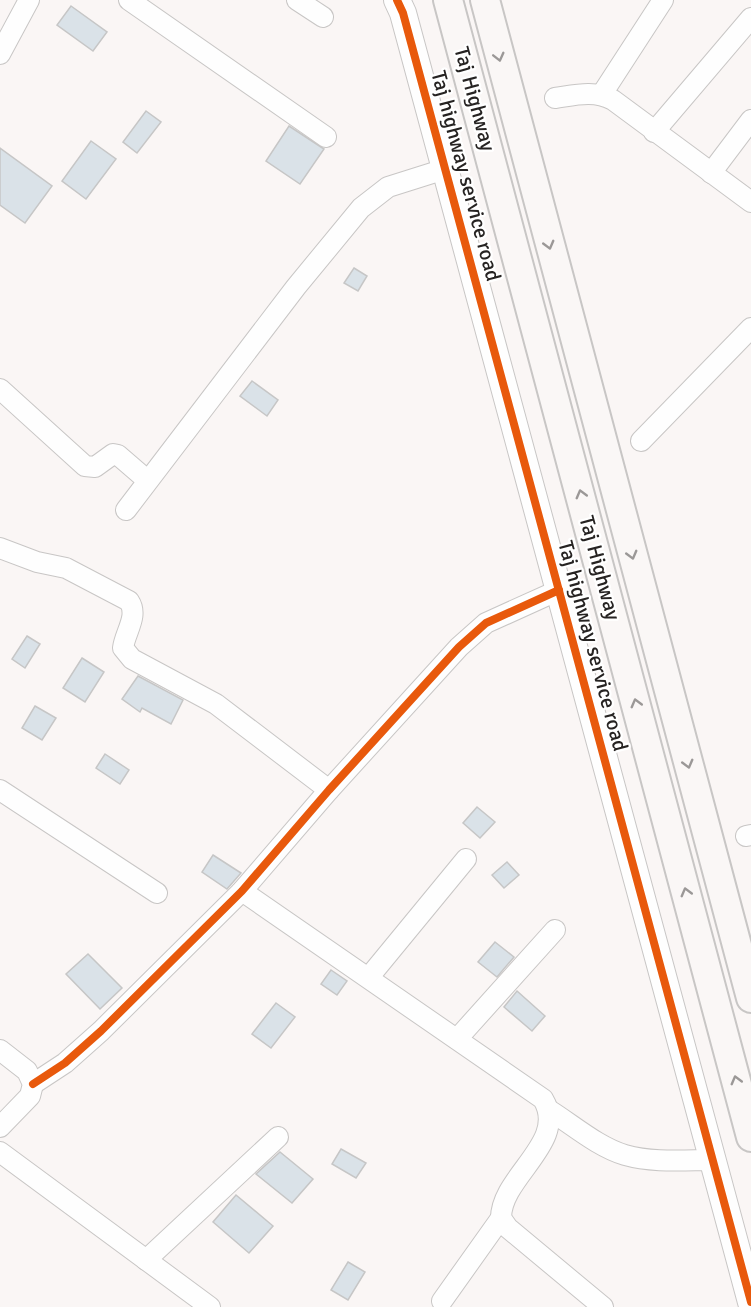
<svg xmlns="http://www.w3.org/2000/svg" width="751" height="1307" font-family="Signika,sans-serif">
<rect width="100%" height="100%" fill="#faf6f5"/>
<g fill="#dae2e8" stroke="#c6c6c6" stroke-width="1.5">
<path d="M 71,6 L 107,32 L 93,51 L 57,25 Z"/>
<path d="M 146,111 L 161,122 L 137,153 L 123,142 Z"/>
<path d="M 289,126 L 324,149 L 300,184 L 266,161 Z"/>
<path d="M 91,141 L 116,159 L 86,199 L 62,181 Z"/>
<path d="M 0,148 L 52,186 L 25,223 L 0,205 Z"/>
<path d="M 354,268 L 367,276 L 358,291 L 344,283 Z"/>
<path d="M 252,381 L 278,400 L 267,416 L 240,396 Z"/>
<path d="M 27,636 L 40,644 L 25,668 L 12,659 Z"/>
<path d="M 82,658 L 104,672 L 85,702 L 63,688 Z"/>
<path d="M 138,676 L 183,700 L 171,724 L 142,708 L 140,712 L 122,699 Z"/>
<path d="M 35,706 L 56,718 L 42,740 L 22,728 Z"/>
<path d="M 105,754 L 129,770 L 120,784 L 96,768 Z"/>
<path d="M 477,807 L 495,822 L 480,838 L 463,823 Z"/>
<path d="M 213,855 L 241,873 L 227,889 L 202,872 Z"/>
<path d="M 507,862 L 519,875 L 504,888 L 492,875 Z"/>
<path d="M 495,942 L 514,957 L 497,977 L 478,962 Z"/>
<path d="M 88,954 L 122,988 L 100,1009 L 66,974 Z"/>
<path d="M 331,970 L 347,981 L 337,995 L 321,984 Z"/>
<path d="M 517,991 L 545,1016 L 532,1031 L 504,1007 Z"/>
<path d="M 276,1003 L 295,1017 L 271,1048 L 252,1034 Z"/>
<path d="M 341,1149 L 366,1163 L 356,1178 L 332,1164 Z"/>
<path d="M 280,1152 L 313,1179 L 292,1203 L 256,1174 Z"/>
<path d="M 236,1195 L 273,1226 L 249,1253 L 213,1222 Z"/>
<path d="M 348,1262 L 365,1272 L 348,1300 L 331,1290 Z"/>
</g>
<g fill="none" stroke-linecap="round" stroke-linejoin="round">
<defs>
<g id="minor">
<path d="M 129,0 L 326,137"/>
<path d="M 297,0 L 323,17"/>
<path d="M 0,54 L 29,0"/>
<path d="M 602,94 L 663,0"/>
<path d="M 555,98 C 576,95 594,90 613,100 L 751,202"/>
<path d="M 654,132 L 751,18"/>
<path d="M 711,173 L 751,120"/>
<path d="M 0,389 L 85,466 L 95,467 L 113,454 L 118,455 L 147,480"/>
<path d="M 641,441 L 751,328"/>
<path d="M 126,510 L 296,287 L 361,208 L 388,187 L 445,169"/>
<path d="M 0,548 L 37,562 L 66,568 L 129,601 C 139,616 125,632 123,648 L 132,659 L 216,704 L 329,790"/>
<path d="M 0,790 L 157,893"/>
<path d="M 746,836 L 751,835"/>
<path d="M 242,891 L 543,1099 C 569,1142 501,1176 501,1218 L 508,1228 L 603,1307"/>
<path d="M 369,977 L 466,859"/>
<path d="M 457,1039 L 555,930"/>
<path d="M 0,1050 L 27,1071 L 33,1084 L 30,1096 L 0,1127"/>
<path d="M 33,1084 L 65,1063 L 101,1031 L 242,891 L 329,790 L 459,647 L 486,623 L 559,590"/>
<path d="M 549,1110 C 573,1125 598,1147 625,1155 C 653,1163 685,1160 714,1160"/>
<path d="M 0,1152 L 210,1307"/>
<path d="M 146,1260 L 278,1137"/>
<path d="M 442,1301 L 501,1218"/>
</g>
<path id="tertiary" d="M 397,0 L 403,13 L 751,1302"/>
<g id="secondary">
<path d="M 448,0 L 751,1137"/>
<path d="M 485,0 L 751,998"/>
</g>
</defs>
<use href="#minor" stroke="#c8c6c5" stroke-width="22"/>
<use href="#tertiary" stroke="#c8c6c5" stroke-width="28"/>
<use href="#secondary" stroke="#c8c6c5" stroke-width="32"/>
<use href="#minor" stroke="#fefefe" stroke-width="20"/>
<use href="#tertiary" stroke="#fefefe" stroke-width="26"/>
<use href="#secondary" stroke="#faf7f6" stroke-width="28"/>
<defs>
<g id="cycleway">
<path d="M 397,0 L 403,13 L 751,1302"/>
<path d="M 33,1084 L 65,1063 L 101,1031 L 242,891 L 329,790 L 459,647 L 486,623 L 559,590"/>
</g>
</defs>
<use href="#cycleway" stroke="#fff" stroke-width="11"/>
<use href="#cycleway" stroke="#e8590c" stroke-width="8"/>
</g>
<defs><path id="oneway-chevron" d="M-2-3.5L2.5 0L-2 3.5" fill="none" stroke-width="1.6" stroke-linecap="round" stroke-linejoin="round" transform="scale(1.5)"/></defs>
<g stroke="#9b9897">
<use href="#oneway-chevron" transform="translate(499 57) rotate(76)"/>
<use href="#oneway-chevron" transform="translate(549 245) rotate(75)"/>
<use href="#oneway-chevron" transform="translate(581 494) rotate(-105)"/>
<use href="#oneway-chevron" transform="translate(632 555) rotate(75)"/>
<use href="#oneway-chevron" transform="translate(636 703) rotate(-105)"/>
<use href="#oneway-chevron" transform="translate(688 764) rotate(75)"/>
<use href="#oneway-chevron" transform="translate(686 892) rotate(-105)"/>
<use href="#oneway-chevron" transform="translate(736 1080) rotate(-105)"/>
</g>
<g text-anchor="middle" stroke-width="4.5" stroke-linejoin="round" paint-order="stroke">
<g font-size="21" fill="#262322" stroke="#fff">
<text transform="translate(475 99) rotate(75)" y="7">Taj Highway</text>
<text transform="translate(466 176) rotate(75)" y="7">Taj highway service road</text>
<text transform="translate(600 568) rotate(75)" y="7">Taj Highway</text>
<text transform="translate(593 646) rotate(75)" y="7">Taj highway service road</text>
</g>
</g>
</svg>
